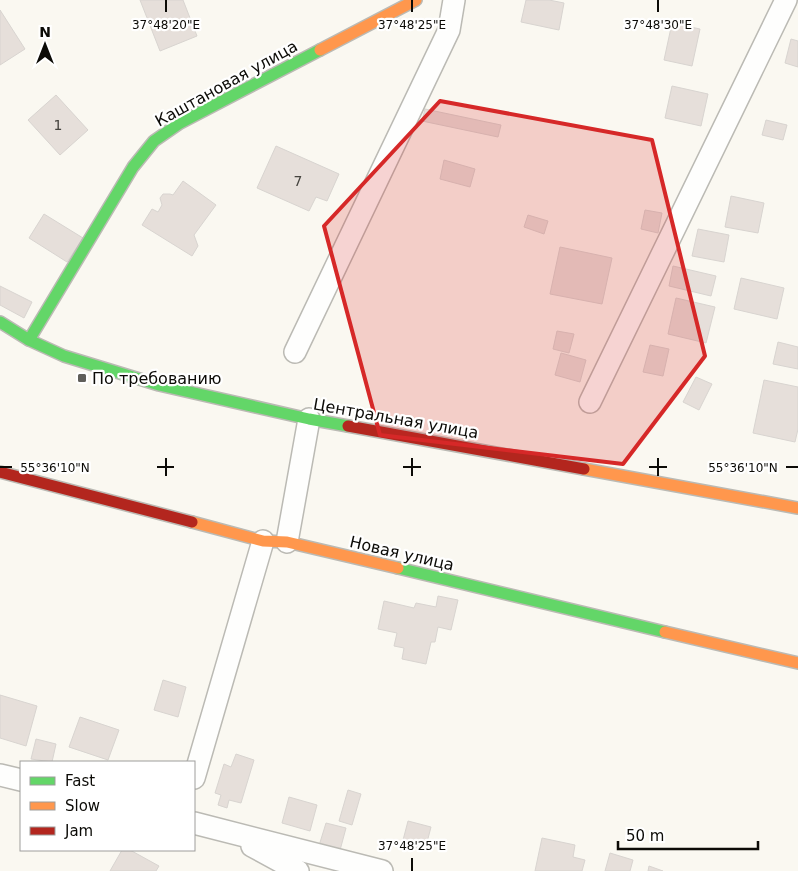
<svg xmlns="http://www.w3.org/2000/svg" width="798" height="871" font-family="'DejaVu Sans',sans-serif">
<rect width="100%" height="100%" fill="#faf8f1"/>
<g fill="#e6dfda" stroke="#d8d4d0">
<path d="M 140,0 L 183,0 L 197,36 L 160,51 Z"/>
<path d="M 526,0 L 549,0 L 564,3 L 559,30 L 521,22 Z"/>
<path d="M 0,10 L 25,49 L 0,65 Z"/>
<path d="M 672,23 L 700,29 L 692,66 L 664,60 Z"/>
<path d="M 791,39 L 798,41 L 798,67 L 785,63 Z"/>
<path d="M 672,86 L 708,94 L 701,126 L 665,118 Z"/>
<path d="M 56,95 L 88,130 L 60,155 L 28,120 Z"/>
<path d="M 425,109 L 501,125 L 498,137 L 422,121 Z"/>
<path d="M 766,120 L 787,125 L 783,140 L 762,135 Z"/>
<path d="M 276,146 L 339,174 L 327,201 L 316,197 L 309,211 L 257,188 Z"/>
<path d="M 444,160 L 475,169 L 470,187 L 440,179 Z"/>
<path d="M 183,181 L 216,205 L 194,235 L 198,246 L 192,256 L 142,225 L 152,209 L 158,212 L 162,205 L 160,198 L 163,194 L 170,194 L 173,195 Z"/>
<path d="M 731,196 L 764,203 L 758,233 L 725,227 Z"/>
<path d="M 645,210 L 662,213 L 658,233 L 641,229 Z"/>
<path d="M 44,214 L 83,238 L 67,262 L 29,238 Z"/>
<path d="M 528,215 L 548,221 L 544,234 L 524,227 Z"/>
<path d="M 698,229 L 729,235 L 724,262 L 692,256 Z"/>
<path d="M 560,247 L 612,258 L 602,304 L 550,294 Z"/>
<path d="M 673,266 L 716,276 L 711,296 L 669,286 Z"/>
<path d="M 741,278 L 784,288 L 777,319 L 734,309 Z"/>
<path d="M 0,286 L 32,302 L 24,318 L 0,305 Z"/>
<path d="M 676,298 L 715,307 L 706,343 L 668,334 Z"/>
<path d="M 557,331 L 574,334 L 569,353 L 553,349 Z"/>
<path d="M 778,342 L 798,347 L 798,369 L 773,364 Z"/>
<path d="M 650,345 L 669,349 L 663,376 L 643,372 Z"/>
<path d="M 561,353 L 586,360 L 580,382 L 555,375 Z"/>
<path d="M 696,377 L 712,384 L 699,410 L 683,402 Z"/>
<path d="M 764,380 L 798,387 L 798,429 L 795,442 L 753,433 Z"/>
<path d="M 438,596 L 458,600 L 451,630 L 438,627 L 435,642 L 431,642 L 426,664 L 402,659 L 404,648 L 394,646 L 397,633 L 378,629 L 384,601 L 414,608 L 416,603 L 436,607 Z"/>
<path d="M 163,680 L 186,687 L 178,717 L 154,710 Z"/>
<path d="M 0,695 L 37,706 L 26,746 L 0,738 Z"/>
<path d="M 80,717 L 119,730 L 108,760 L 69,747 Z"/>
<path d="M 36,739 L 56,744 L 52,762 L 31,759 Z"/>
<path d="M 236,754 L 254,760 L 241,803 L 229,800 L 227,808 L 218,805 L 221,795 L 215,793 L 224,764 L 231,767 Z"/>
<path d="M 348,790 L 361,794 L 352,825 L 339,821 Z"/>
<path d="M 289,797 L 317,805 L 310,831 L 282,823 Z"/>
<path d="M 408,821 L 431,827 L 425,850 L 402,844 Z"/>
<path d="M 326,823 L 346,828 L 339,854 L 318,849 Z"/>
<path d="M 542,838 L 575,845 L 573,857 L 585,860 L 582,871 L 535,871 Z"/>
<path d="M 122,850 L 130,850 L 159,866 L 156,871 L 110,871 Z"/>
<path d="M 610,853 L 633,860 L 630,871 L 605,871 Z"/>
<path d="M 649,866 L 663,871 L 648,871 Z"/>
</g>
<g fill="none" stroke-linecap="round" stroke-linejoin="round">
<defs>
<g id="street">
<path d="M 295,352 L 449,30 L 454,0"/>
<path d="M 590,402 L 786,0"/>
<path d="M 287,542 L 309,419"/>
<path d="M 0,775 L 21,780"/>
<path d="M 194,778 L 263,541"/>
<path d="M 194,823 L 382,871"/>
<path d="M 252,846 L 298,871"/>
</g>
<g id="fast">
<path d="M 0,322 L 29,340 L 64,356 L 159,385 L 309,419 L 348,426"/>
<path d="M 29,340 L 133,167 L 154,141 L 180,123 L 320,50"/>
<path d="M 398,568 L 665,632"/>
</g>
<g id="slow">
<path d="M 320,50 L 416,0"/>
<path d="M 584,469 L 798,508"/>
<path d="M 192,522 L 263,541 L 287,542 L 398,568"/>
<path d="M 665,632 L 798,663"/>
</g>
<g id="jam">
<path d="M 348,426 L 584,469"/>
<path d="M 0,472 L 192,522"/>
</g>
</defs>
<use href="#street" stroke="#bbbab4" stroke-width="24"/>
<use href="#fast" stroke="#bbbab4" stroke-width="14"/>
<use href="#slow" stroke="#bbbab4" stroke-width="14"/>
<use href="#jam" stroke="#bbbab4" stroke-width="14"/>
<use href="#street" stroke="#fefefd" stroke-width="21"/>
<use href="#fast" stroke="#63d668" stroke-width="11"/>
<use href="#slow" stroke="#ff974d" stroke-width="11"/>
<use href="#jam" stroke="#b3261e" stroke-width="11"/>
</g>
<path fill="#d62828" fill-opacity="0.2" stroke="#d62828" stroke-width="4" stroke-linejoin="round" d="M 440,101 L 652,140 L 705,356 L 623,464 L 380,435 L 324,226 Z"/>
<path fill="none" stroke="#0c0b07" stroke-width="2" d="M 166,0 L 166,12M 412,0 L 412,12M 658,0 L 658,12M 166,458 L 166,476M 412,458 L 412,476M 658,458 L 658,476M 0,467 L 12,467M 157,467 L 174,467M 403,467 L 421,467M 649,467 L 667,467M 786,467 L 798,467M 412,858 L 412,871"/>
<rect fill="#5f5e59" stroke="#fff" stroke-width="2" x="77" y="373" width="10" height="10" rx="2.5"/>
<g text-anchor="middle" stroke-width="4.5" stroke-linejoin="round" paint-order="stroke">
<g font-size="14" fill="#46443f">
<text x="58" y="130">1</text>
<text x="298" y="186">7</text>
</g>
<g font-size="16" fill="#0c0b07" stroke="#fff">
<text transform="translate(226 83) rotate(-29)" y="6">Каштановая улица</text>
<text transform="translate(396 418) rotate(10)" y="6">Центральная улица</text>
<text transform="translate(402 553) rotate(13)" y="6">Новая улица</text>
</g>
<g font-size="16" fill="#0c0b07" stroke="#fff" text-anchor="start">
<text x="92" y="384">По требованию</text>
</g>
</g>
<g font-size="12" text-anchor="middle" fill="#0c0b07" stroke="#fff" stroke-width="4.5" stroke-linejoin="round" paint-order="stroke">
<text x="166" y="29">37°48'20"E</text>
<text x="412" y="29">37°48'25"E</text>
<text x="658" y="29">37°48'30"E</text>
<text x="55" y="472">55°36'10"N</text>
<text x="743" y="472">55°36'10"N</text>
<text x="412" y="850">37°48'25"E</text>
</g>
<rect x="20" y="761" width="175" height="90" fill="#ffffff" stroke="#9e9d9c"/>
<rect x="30" y="777" width="25" height="8" fill="#63d668" stroke="#9e9d9c"/>
<text x="65" y="786" font-size="15" fill="#0c0b07">Fast</text>
<rect x="30" y="802" width="25" height="8" fill="#ff974d" stroke="#9e9d9c"/>
<text x="65" y="811" font-size="15" fill="#0c0b07">Slow</text>
<rect x="30" y="827" width="25" height="8" fill="#b3261e" stroke="#9e9d9c"/>
<text x="65" y="836" font-size="15" fill="#0c0b07">Jam</text>
<g transform="translate(45 45)" stroke="#ffffff" stroke-width="4" paint-order="stroke">
<path d="M0-4L9 19L0 12L-9 19Z" fill="#0c0b07"/>
<text y="-8" font-size="14" font-weight="bold" text-anchor="middle" fill="#0c0b07">N</text>
</g>
<path d="M618 841v8h140v-8" fill="none" stroke="#0c0b07" stroke-width="2.5"/>
<text x="626" y="841" font-size="15" fill="#0c0b07" stroke="#ffffff" stroke-width="4" paint-order="stroke">50 m</text>
</svg>
